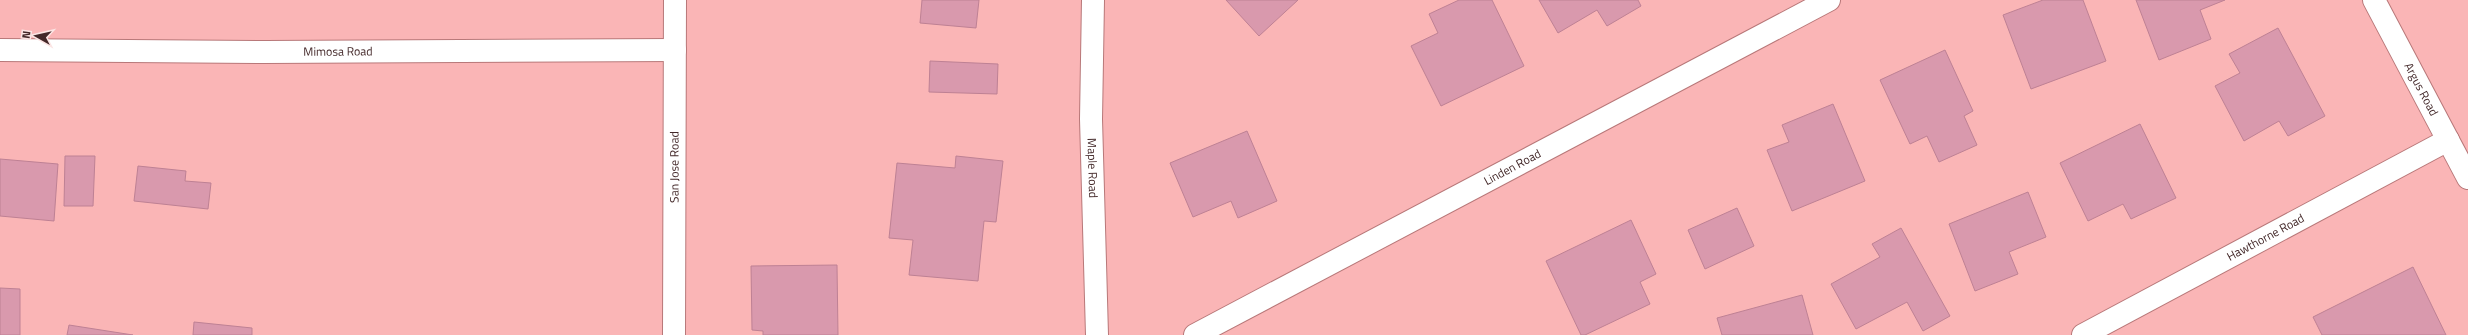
<svg xmlns="http://www.w3.org/2000/svg" width="2468" height="335" font-family="'Titillium Web',sans-serif">
<rect width="100%" height="100%" fill="#fab5b6"/>
<g fill="#d999ad" stroke="#be8194">
<path d="M 922,0 L 979,0 L 976,28 L 920,23 Z"/>
<path d="M 1226,0 L 1298,0 L 1259,36 Z"/>
<path d="M 1459,0 L 1492,0 L 1524,66 L 1441,106 L 1411,46 L 1438,33 L 1429,14 Z"/>
<path d="M 1539,0 L 1638,0 L 1641,6 L 1607,26 L 1597,10 L 1558,33 Z"/>
<path d="M 2043,0 L 2083,0 L 2106,61 L 2031,89 L 2003,15 Z"/>
<path d="M 2136,0 L 2225,0 L 2200,10 L 2211,39 L 2159,60 Z"/>
<path d="M 2278,28 L 2325,116 L 2288,136 L 2279,121 L 2244,141 L 2215,86 L 2240,73 L 2229,54 Z"/>
<path d="M 1945,50 L 1973,111 L 1964,116 L 1977,145 L 1939,162 L 1927,136 L 1910,144 L 1880,80 Z"/>
<path d="M 930,61 L 998,64 L 997,94 L 929,92 Z"/>
<path d="M 1833,104 L 1865,181 L 1792,211 L 1767,150 L 1789,142 L 1782,125 Z"/>
<path d="M 2140,124 L 2176,198 L 2131,219 L 2123,204 L 2088,221 L 2060,163 Z"/>
<path d="M 1247,131 L 1277,201 L 1238,218 L 1231,201 L 1193,217 L 1170,163 Z"/>
<path d="M 65,156 L 95,156 L 93,206 L 64,206 Z"/>
<path d="M 956,156 L 1003,161 L 996,222 L 984,221 L 978,281 L 909,275 L 913,240 L 889,238 L 897,163 L 955,168 Z"/>
<path d="M 0,159 L 58,164 L 54,221 L 0,216 Z"/>
<path d="M 138,166 L 186,171 L 185,181 L 211,183 L 208,209 L 134,201 Z"/>
<path d="M 2028,192 L 2046,237 L 2009,252 L 2018,274 L 1975,291 L 1949,224 Z"/>
<path d="M 1737,208 L 1754,246 L 1705,269 L 1688,230 Z"/>
<path d="M 1631,220 L 1656,274 L 1640,282 L 1650,304 L 1585,335 L 1581,335 L 1546,261 Z"/>
<path d="M 1901,228 L 1950,316 L 1923,331 L 1907,302 L 1856,329 L 1831,284 L 1880,257 L 1872,244 Z"/>
<path d="M 837,265 L 838,335 L 763,335 L 763,331 L 752,330 L 751,266 Z"/>
<path d="M 2413,267 L 2446,335 L 2322,335 L 2313,317 Z"/>
<path d="M 0,288 L 20,289 L 20,335 L 0,335 Z"/>
<path d="M 1802,295 L 1813,335 L 1722,335 L 1717,318 Z"/>
<path d="M 194,322 L 252,328 L 252,335 L 193,335 Z"/>
<path d="M 69,325 L 133,335 L 67,335 Z"/>
</g>
<g fill="none" stroke-linecap="round" stroke-linejoin="round">
<defs>
<g id="minor">
<path id="s1" d="M 1093,0 L 1091,119 L 1097,335"/>
<path id="s2" d="M 2374,0 L 2468,178"/>
<path id="s3" d="M 0,50 L 265,52 L 675,50"/>
<path id="s4" d="M 674,335 L 675,0"/>
<path id="s5" d="M 1195,335 L 1829,0"/>
<path id="s6" d="M 2083,335 L 2448,140"/>
</g>
</defs>
<use href="#minor" stroke="#b87879" stroke-width="24"/>
<use href="#minor" stroke="#fff" stroke-width="22"/>
</g>
<g text-anchor="middle" stroke-width="4" stroke-linejoin="round" paint-order="stroke">
<g font-size="12" fill="#432829" stroke="#fbe5e4">
<text dy="4" stroke="none"><textPath href="#s3" startOffset="338">Mimosa Road</textPath></text>
<text dy="4" stroke="none"><textPath href="#s2" startOffset="101">Argus Road</textPath></text>
<text dy="4" stroke="none"><textPath href="#s4" startOffset="168">San Jose Road</textPath></text>
<text dy="4" stroke="none"><textPath href="#s1" startOffset="168">Maple Road</textPath></text>
<text dy="4" stroke="none"><textPath href="#s5" startOffset="359">Linden Road</textPath></text>
<text dy="4" stroke="none"><textPath href="#s6" startOffset="207">Hawthorne Road</textPath></text>
</g>
</g>
<g transform="translate(36 36) rotate(278)" stroke="#fbe5e4" stroke-width="3" paint-order="stroke">
<path d="M0-3L7 15L0 10L-7 15Z" fill="#432829"/>
<text y="-6" font-size="11" font-weight="bold" text-anchor="middle" fill="#432829">N</text>
</g>
</svg>
